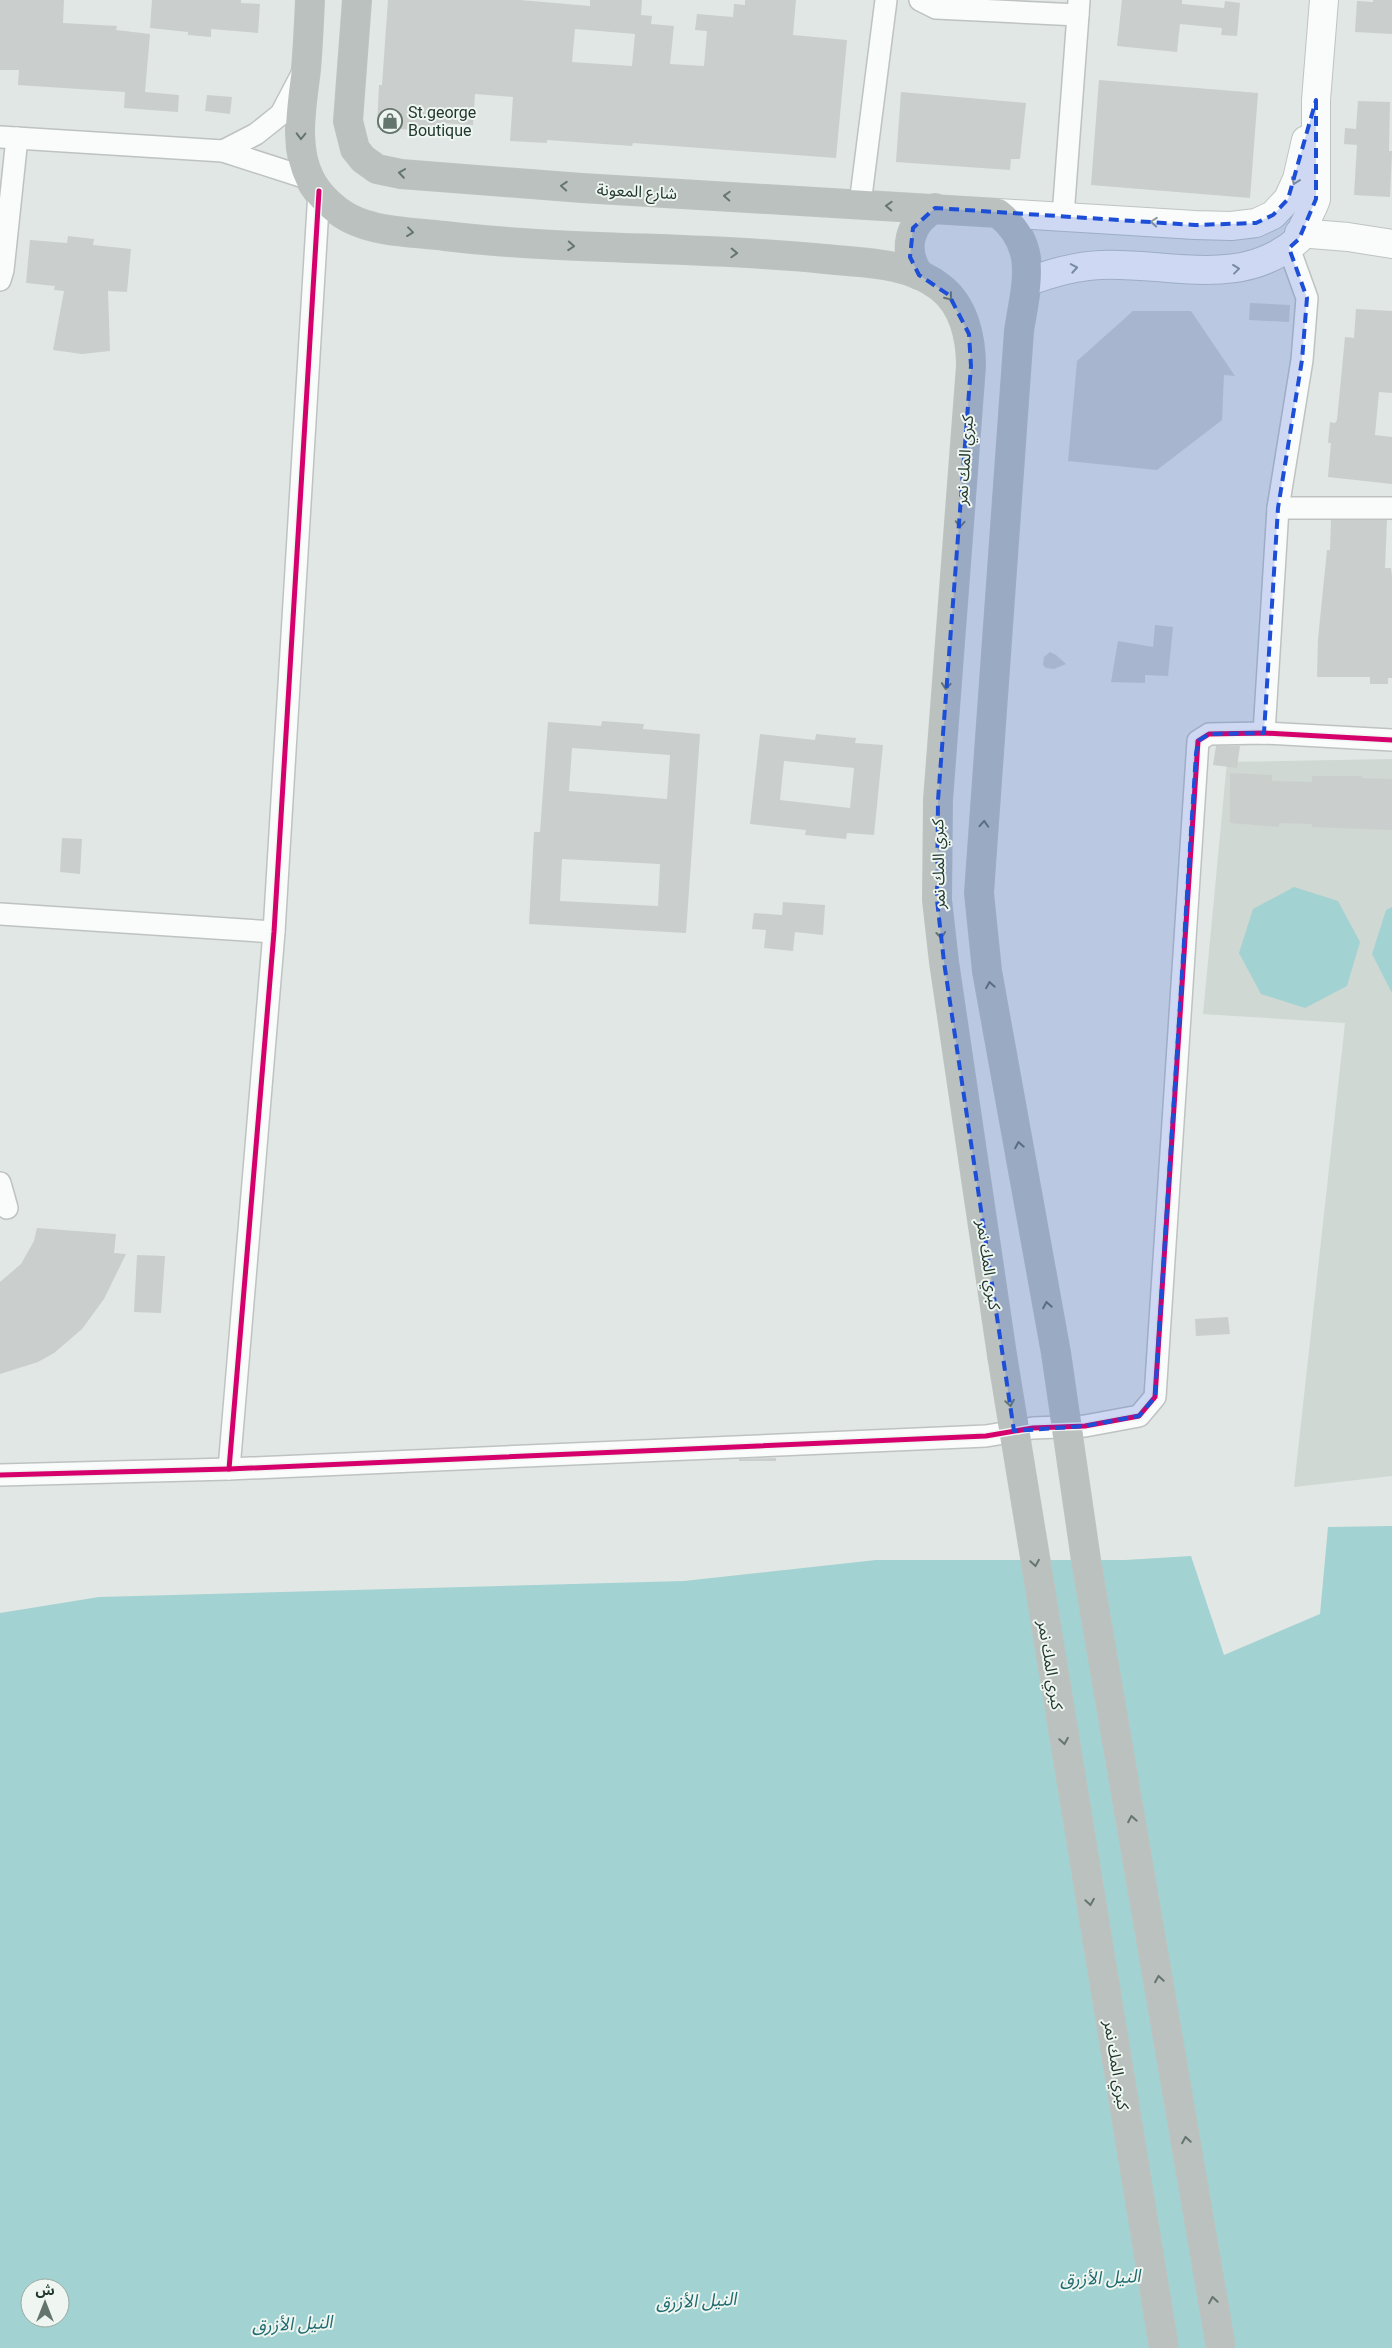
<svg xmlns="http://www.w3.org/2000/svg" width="1392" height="2348" font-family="Roboto,'Noto Sans Arabic',sans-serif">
<rect width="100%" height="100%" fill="#e1e7e4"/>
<path fill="#cfd8d3" d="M 1392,759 L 1392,1476 L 1294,1487 L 1345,1023 L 1203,1014 L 1227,762 Z"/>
<g fill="#a3d2d2" fill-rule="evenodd">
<path d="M 1294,887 L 1338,901 L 1360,942 L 1347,986 L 1305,1008 L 1261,994 L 1239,953 L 1253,909 Z"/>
<path d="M 1392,907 L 1392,993 L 1372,954 L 1386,910 Z"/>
<path d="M 1392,1526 L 1392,2348 L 0,2348 L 0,1613 L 99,1597 L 684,1581 L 876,1560 L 1125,1560 L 1191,1556 L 1224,1655 L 1320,1614 L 1328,1527 ZM 30,2288 L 60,2288 L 60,2318 L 30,2318 Z"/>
</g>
<g fill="#cacfcd" fill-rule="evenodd">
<path d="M 0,0 L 64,0 L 63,23 L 117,26 L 116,30 L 150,34 L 145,92 L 179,95 L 178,112 L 124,108 L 125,92 L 18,85 L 19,70 L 0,70 Z"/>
<path d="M 152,0 L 241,0 L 241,3 L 260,4 L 258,33 L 211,29 L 211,37 L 188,35 L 188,32 L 150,28 Z"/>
<path d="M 388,0 L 520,0 L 590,6 L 590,0 L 642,0 L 641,15 L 652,16 L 651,24 L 674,26 L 670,64 L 704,66 L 707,31 L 695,30 L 697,14 L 733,17 L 734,4 L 745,5 L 745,0 L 796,0 L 793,35 L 847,40 L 836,158 L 633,143 L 632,146 L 547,140 L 547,143 L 510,141 L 513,97 L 475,94 L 473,125 L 440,123 L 439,131 L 377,128 L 379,85 L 382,85 ZM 575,29 L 635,34 L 632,66 L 572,62 Z"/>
<path d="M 1122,0 L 1182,0 L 1182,4 L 1224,8 L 1225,1 L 1240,3 L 1237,36 L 1221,35 L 1222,28 L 1180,24 L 1177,52 L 1117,46 Z"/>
<path d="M 1373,0 L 1392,0 L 1392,34 L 1355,32 L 1357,1 L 1373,2 Z"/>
<path d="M 1099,80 L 1258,93 L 1250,198 L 1091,185 Z"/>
<path d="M 901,92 L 1026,103 L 1020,159 L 1011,159 L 1010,170 L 896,162 Z"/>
<path d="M 207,95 L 232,97 L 230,114 L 205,111 Z"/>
<path d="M 1358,101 L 1390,102 L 1389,151 L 1392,151 L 1390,197 L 1354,195 L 1357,145 L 1344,144 L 1345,128 L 1356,129 Z"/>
<path d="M 68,236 L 94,239 L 93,245 L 131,249 L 127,292 L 108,291 L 110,351 L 82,354 L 53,350 L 64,291 L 54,290 L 55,286 L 26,283 L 30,240 L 67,243 Z"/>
<path d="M 1250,303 L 1290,305 L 1289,322 L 1249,320 Z"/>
<path d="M 1356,309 L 1392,311 L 1392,393 L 1379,392 L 1375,435 L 1392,437 L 1392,484 L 1328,477 L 1331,443 L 1328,443 L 1330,422 L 1335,423 L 1337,420 L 1345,337 L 1354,338 Z"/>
<path d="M 1133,311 L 1191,311 L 1235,376 L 1224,375 L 1222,420 L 1157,470 L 1068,461 L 1077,361 Z"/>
<path d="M 1331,520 L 1387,520 L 1385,568 L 1391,568 L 1392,576 L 1392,678 L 1388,678 L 1388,684 L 1370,684 L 1370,677 L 1317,677 L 1318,639 L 1327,550 L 1330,550 Z"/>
<path d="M 1155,625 L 1173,627 L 1168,676 L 1145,675 L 1145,683 L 1111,682 L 1118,641 L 1153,647 Z"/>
<path d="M 1050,652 L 1056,655 L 1066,664 L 1054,669 L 1046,668 L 1043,665 L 1044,657 Z"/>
<path d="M 602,721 L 644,724 L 643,729 L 700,734 L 686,933 L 529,924 L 534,832 L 540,832 L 548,722 L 601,726 ZM 572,748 L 670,755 L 667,799 L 569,791 ZM 562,859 L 660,864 L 658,906 L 560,901 Z"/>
<path d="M 760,734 L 815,740 L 816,734 L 856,738 L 855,743 L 883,745 L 874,835 L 847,833 L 846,839 L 805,835 L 806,830 L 750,824 ZM 784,761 L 854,768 L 850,808 L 780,800 Z"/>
<path d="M 1216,746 L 1240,746 L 1237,768 L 1213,765 Z"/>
<path d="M 1230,773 L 1272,775 L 1272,781 L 1312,782 L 1312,776 L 1362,776 L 1362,778 L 1392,779 L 1392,830 L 1312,827 L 1312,824 L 1279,823 L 1279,827 L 1230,823 Z"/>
<path d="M 62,838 L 82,839 L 80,874 L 60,872 Z"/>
<path d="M 783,902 L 825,905 L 823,935 L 795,932 L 793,951 L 764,948 L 766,930 L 752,929 L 754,913 L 782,915 Z"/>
<path d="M 37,1228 L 116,1234 L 114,1253 L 126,1254 L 104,1299 L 82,1329 L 54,1353 L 38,1362 L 0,1374 L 0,1282 L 21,1264 L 34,1241 Z"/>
<path d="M 137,1255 L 165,1256 L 161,1313 L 134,1312 Z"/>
<path d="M 1228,1317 L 1230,1334 L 1196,1336 L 1195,1319 Z"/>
<path d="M 776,1458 L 776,1461 L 739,1461 L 739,1459 Z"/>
</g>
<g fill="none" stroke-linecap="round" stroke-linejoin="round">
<defs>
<g id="street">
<path d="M 920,0 L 936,8 L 1078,15 L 1079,0"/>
<path d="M 0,137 L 223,151 L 310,179"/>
<path d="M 223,151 L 256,134 L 281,114 L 302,74"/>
<path d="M 860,204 L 886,0"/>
<path d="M 1063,216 L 1078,15"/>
<path d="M 0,280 L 3,270 L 17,138"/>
<path d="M 1278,508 L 1392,508"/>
<path d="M 1264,733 L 1278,508 L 1302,360 L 1307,298 L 1289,248"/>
<path d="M 0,914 L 274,932"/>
<path d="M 0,1183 L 7,1208"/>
<path d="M 229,1469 L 274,932 L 319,191"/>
<path d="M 0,1475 L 229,1469 L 986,1436 L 1033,1428 L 1085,1426 L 1139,1416 L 1155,1397 L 1198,741 L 1209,734 L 1264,733 L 1392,740"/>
</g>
<g id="secondary">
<path d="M 998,213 L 1195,225 L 1231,226 L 1256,223 L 1273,215 L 1288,199 L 1297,179 L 1306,140"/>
<path d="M 1299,233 L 1348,237 L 1392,244"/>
<path d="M 1027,282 C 1051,273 1075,266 1101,265 C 1170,262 1241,290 1299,239 C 1299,231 1313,210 1316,199 L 1316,100 L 1324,0"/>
</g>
<g id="highway">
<path d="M 310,0 C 309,23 308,46 306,69 C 302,105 293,146 310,179 C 318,195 334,210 349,218 C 378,233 414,232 445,236 C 571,251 699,246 825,259 C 863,263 908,262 940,287 C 964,305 971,338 971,366 L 938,800 L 937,900 L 944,962 L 1002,1355"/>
<path d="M 357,0 L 348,121 L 355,149 L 363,159 L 377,169 L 401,174 L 582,188 L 998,213 C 1040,246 1026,285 1019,331 L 979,893 L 987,971 L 1056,1353"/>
<path d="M 919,275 C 902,250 909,222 935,208"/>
</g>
</defs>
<use href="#street" stroke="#bec3c1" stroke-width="24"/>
<use href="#secondary" stroke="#bec4c1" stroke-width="30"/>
<use href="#highway" stroke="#bcc3c0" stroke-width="30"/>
<use href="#street" stroke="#fafbfb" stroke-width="21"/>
<use href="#secondary" stroke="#fafbfb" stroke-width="28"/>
<use href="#highway" stroke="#bac1be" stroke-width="28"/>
<defs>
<g id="highway-bridge">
<path d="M 1056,1353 L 1086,1560 L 1221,2348"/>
<path d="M 1002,1355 L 1164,2348"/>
</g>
</defs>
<use href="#highway-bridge" stroke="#bcc3c0" stroke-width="30" stroke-linecap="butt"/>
<use href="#highway-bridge" stroke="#bac1be" stroke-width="28"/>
<defs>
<g id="cycleway">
<path d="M 229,1469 L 274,932 L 319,191"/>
<path d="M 0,1475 L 229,1469 L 986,1436 L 1033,1428 L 1085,1426 L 1139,1416 L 1155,1397 L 1198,741 L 1209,734 L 1264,733 L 1392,740"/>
</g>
</defs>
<use href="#cycleway" stroke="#eff6f1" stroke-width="8"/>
<use href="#cycleway" stroke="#d6006c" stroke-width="5"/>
</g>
<defs><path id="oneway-chevron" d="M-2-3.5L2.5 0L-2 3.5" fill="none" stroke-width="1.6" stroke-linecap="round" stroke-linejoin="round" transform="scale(1.25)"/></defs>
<g stroke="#66766f">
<use href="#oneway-chevron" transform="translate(301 136) rotate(91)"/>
<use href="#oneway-chevron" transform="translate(402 173) rotate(-172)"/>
<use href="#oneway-chevron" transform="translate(564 186) rotate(-176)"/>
<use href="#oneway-chevron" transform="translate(727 196) rotate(-177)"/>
<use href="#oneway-chevron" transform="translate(889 206) rotate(-177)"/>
<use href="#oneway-chevron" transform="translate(410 232) rotate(7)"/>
<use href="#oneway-chevron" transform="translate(571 246) rotate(4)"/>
<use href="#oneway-chevron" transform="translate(734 253) rotate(2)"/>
<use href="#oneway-chevron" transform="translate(949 297) rotate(52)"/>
<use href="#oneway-chevron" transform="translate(960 524) rotate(94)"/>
<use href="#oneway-chevron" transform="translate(946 686) rotate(95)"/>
<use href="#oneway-chevron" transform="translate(984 824) rotate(-86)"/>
<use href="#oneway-chevron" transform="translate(941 935) rotate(84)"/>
<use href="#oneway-chevron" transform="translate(990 985) rotate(-100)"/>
<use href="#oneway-chevron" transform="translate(1019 1145) rotate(-100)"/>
<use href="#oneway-chevron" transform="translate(1047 1305) rotate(-100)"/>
<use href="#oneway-chevron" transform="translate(1010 1403) rotate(81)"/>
<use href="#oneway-chevron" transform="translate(1035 1563) rotate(81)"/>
<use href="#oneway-chevron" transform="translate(1064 1741) rotate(81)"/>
<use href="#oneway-chevron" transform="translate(1132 1819) rotate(-100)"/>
<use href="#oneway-chevron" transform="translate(1090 1902) rotate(81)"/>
<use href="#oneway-chevron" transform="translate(1159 1979) rotate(-99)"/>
<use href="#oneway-chevron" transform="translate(1186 2140) rotate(-99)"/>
<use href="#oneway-chevron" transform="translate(1213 2300) rotate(-99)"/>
</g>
<g stroke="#8e9a95">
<use href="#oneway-chevron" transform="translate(1295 181) rotate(110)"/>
<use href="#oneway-chevron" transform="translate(1154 222) rotate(-176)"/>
<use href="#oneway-chevron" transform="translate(1074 268) rotate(-10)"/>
<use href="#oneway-chevron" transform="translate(1236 269) rotate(-7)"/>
</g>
<path fill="#1d4ed8" fill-opacity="0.2" stroke="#1d4ed8" stroke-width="4" stroke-dasharray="10 6" stroke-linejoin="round" d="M 1316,100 L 1316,199 L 1299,239 L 1289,248 L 1307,298 L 1302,360 L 1278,508 L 1264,733 L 1209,734 L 1198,741 L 1196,754 L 1155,1397 L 1139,1416 L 1085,1426 L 1014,1431 L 944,962 L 937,900 L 938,800 L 971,366 L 969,334 L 949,295 L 919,275 L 910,257 L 913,228 L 935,208 L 1195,225 L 1256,223 L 1273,215 L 1288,199 Z"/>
<defs>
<symbol id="shop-ring" viewBox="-11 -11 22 22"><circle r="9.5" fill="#eff6f1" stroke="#64756e" stroke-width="1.5"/><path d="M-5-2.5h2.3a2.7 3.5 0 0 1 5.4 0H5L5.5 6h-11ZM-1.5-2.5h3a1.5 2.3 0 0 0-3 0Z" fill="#64756e"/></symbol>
</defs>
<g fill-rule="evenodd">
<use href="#shop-ring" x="376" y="107" width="28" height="28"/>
</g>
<g text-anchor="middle" stroke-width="4" stroke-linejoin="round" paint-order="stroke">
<g font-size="16" fill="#21382f" stroke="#eff6f1" text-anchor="start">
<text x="408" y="118">St.george<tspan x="408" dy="18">Boutique</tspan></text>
</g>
<g font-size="16" fill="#21382f" stroke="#eff6f1">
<text transform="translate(637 191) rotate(3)" y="6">شارع المعونة</text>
<text transform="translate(964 460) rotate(-86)" y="6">كبري المك نمر</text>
<text transform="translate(938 864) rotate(-91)" y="6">كبري المك نمر</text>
<text transform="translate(989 1265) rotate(82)" y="6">كبري المك نمر</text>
<text transform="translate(1051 1665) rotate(81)" y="6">كبري المك نمر</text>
<text transform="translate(1117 2065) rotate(81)" y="6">كبري المك نمر</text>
</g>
<g font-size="18" font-style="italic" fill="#206b6f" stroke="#eff6f1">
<text transform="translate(1100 2278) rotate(-3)" y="6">النيل الأزرق</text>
<text transform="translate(696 2301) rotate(-3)" y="6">النيل الأزرق</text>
<text transform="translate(292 2324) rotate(-3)" y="6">النيل الأزرق</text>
</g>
</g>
<g transform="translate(45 2303)"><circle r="24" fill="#eff6f1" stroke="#9daaa3"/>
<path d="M0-4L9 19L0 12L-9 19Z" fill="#64756e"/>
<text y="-8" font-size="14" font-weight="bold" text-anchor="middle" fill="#21382f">ش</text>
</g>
</svg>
